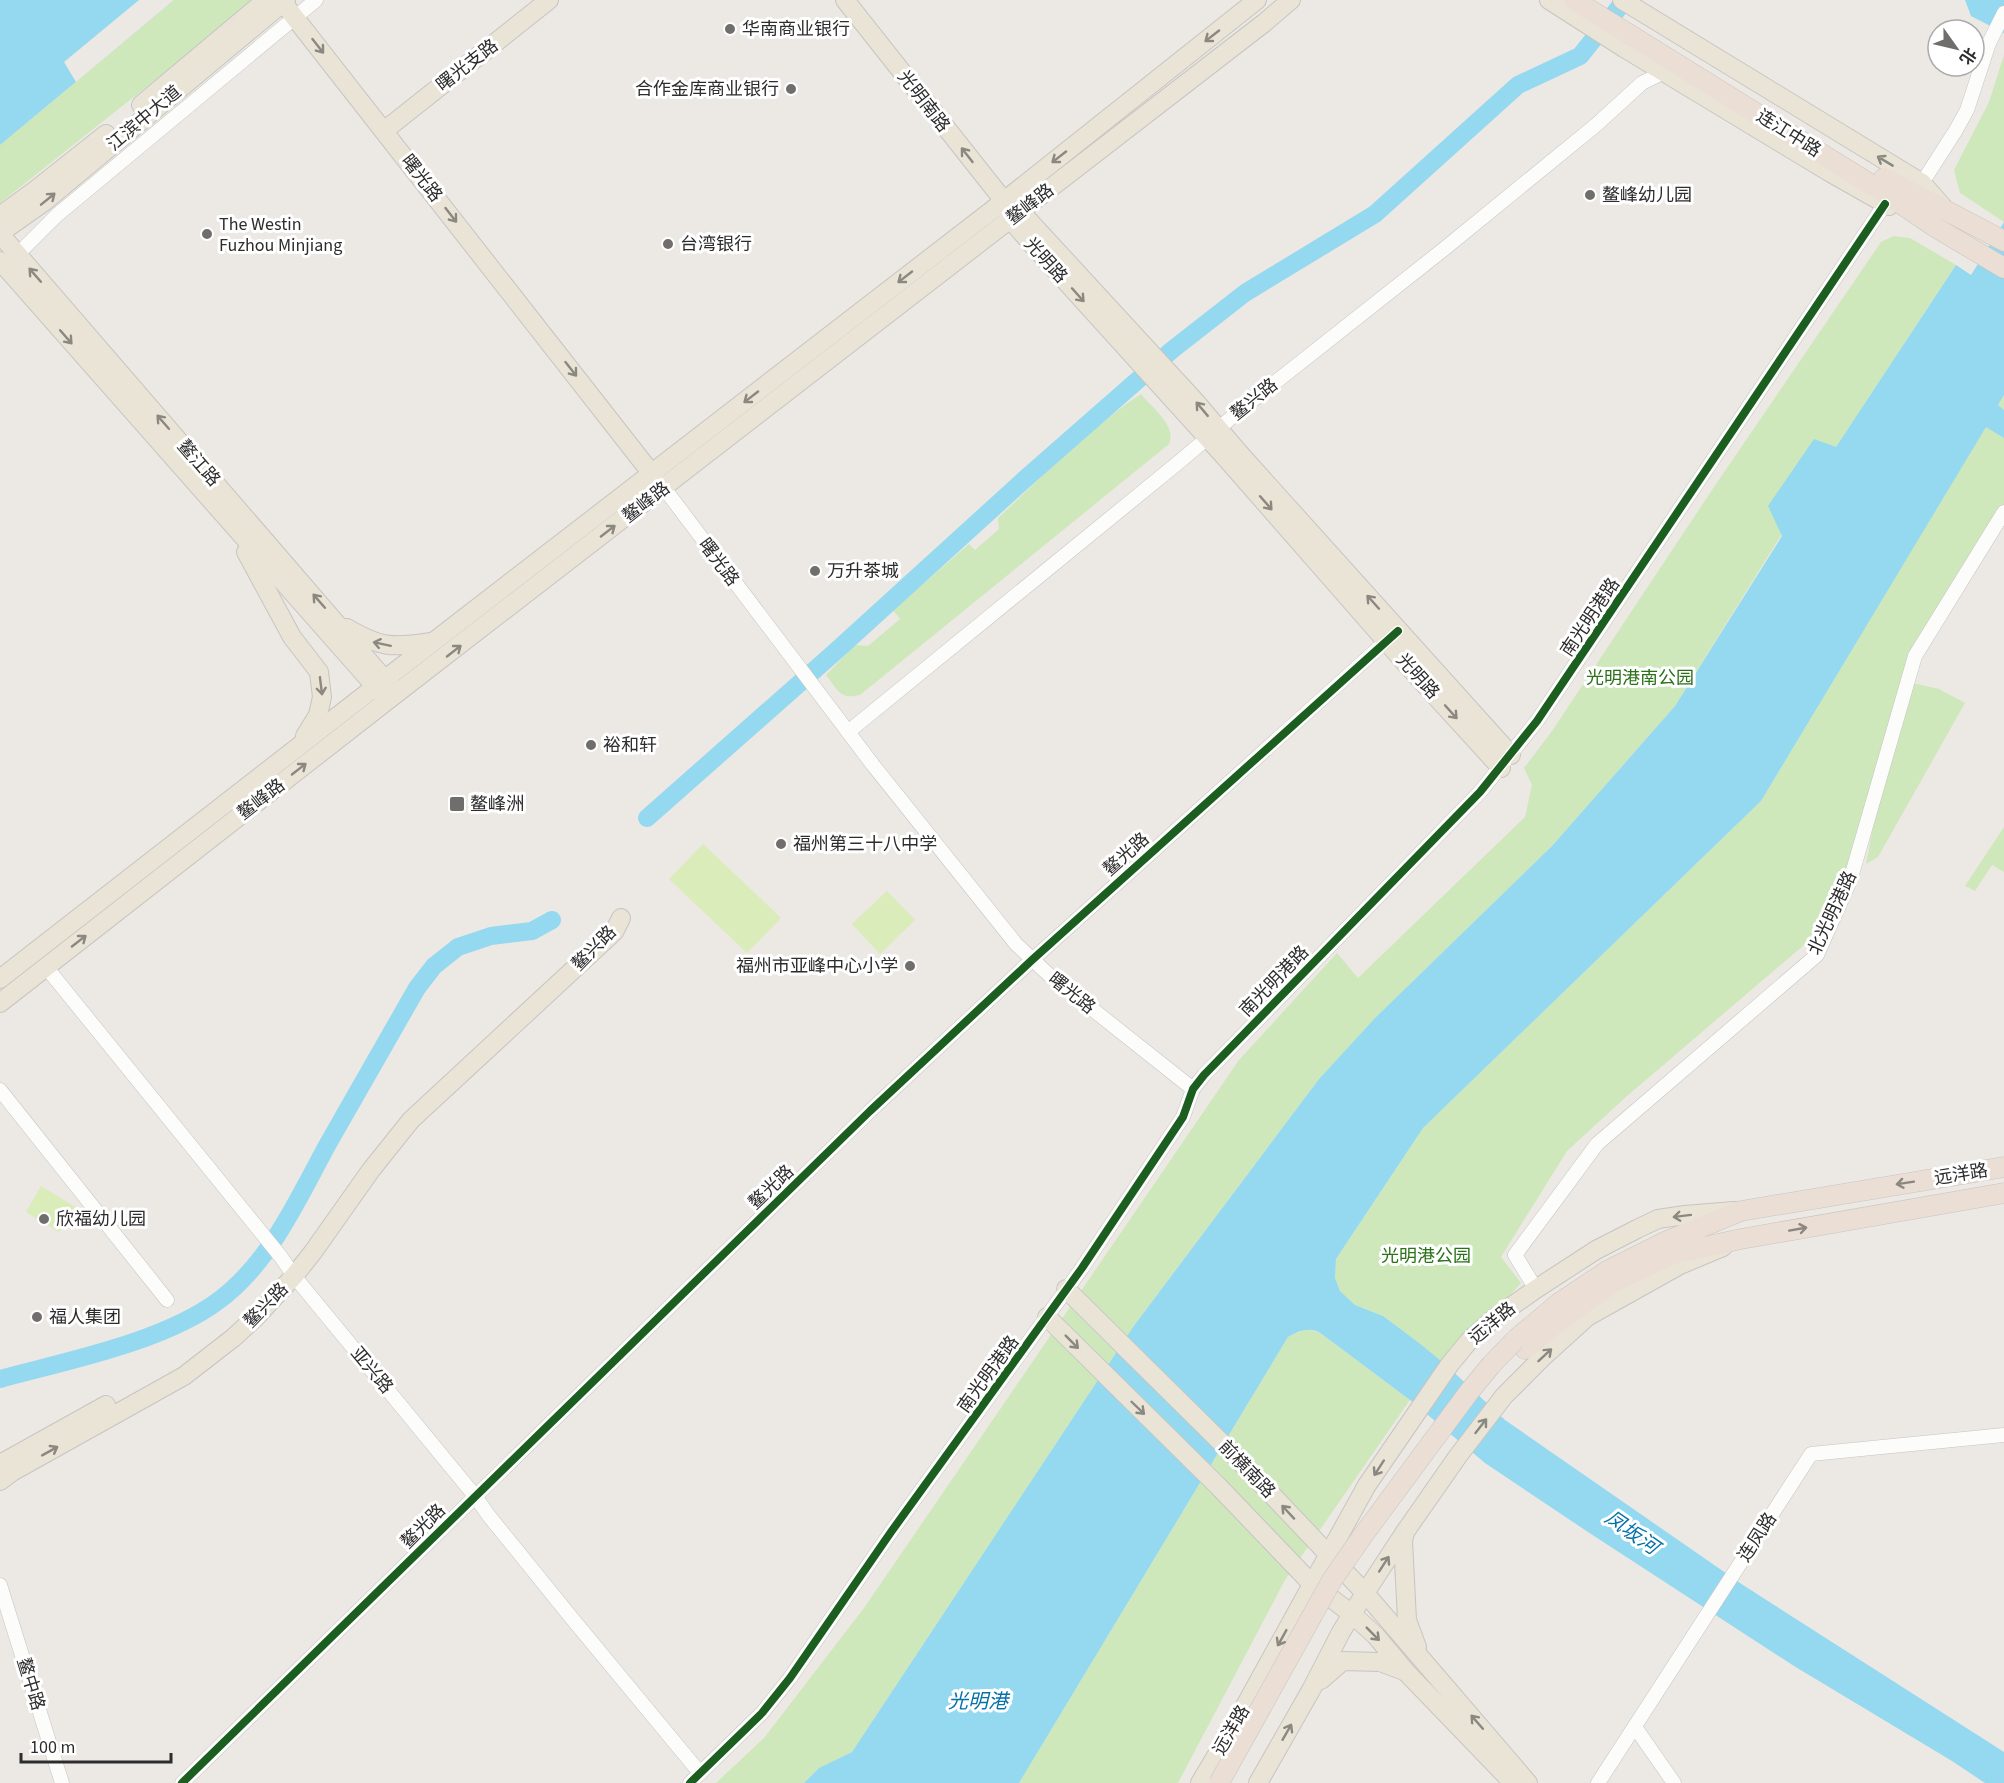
<svg xmlns="http://www.w3.org/2000/svg" width="2004" height="1783" font-family="'Source Sans 3','Noto Sans SC',sans-serif">
<rect width="100%" height="100%" fill="#ece8e4"/>
<g fill="#cee8bb">
<path d="M 174,0 L 256,0 L 0,203 L 0,145 Z"/>
<path d="M 2004,55 L 2004,222 L 1960,193 L 1954,170 L 1989,102 Z"/>
<path d="M 1894,236 L 1910,238 L 1956,265 L 1836,447 L 1675,706 L 1552,846 L 1375,1018 L 1319,1079 L 1133,1327 L 852,1752 L 819,1768 L 804,1783 L 716,1783 L 764,1738 L 864,1608 L 1239,1060 L 1337,953 L 1358,978 L 1525,817 L 1532,785 L 1524,768 L 1552,731 L 1712,490 L 1881,242 Z"/>
<path d="M 1141,394 C 1152,408 1177,425 1169,444 L 860,695 C 840,700 838,690 826,675 L 855,645 L 868,646 L 900,619 L 893,610 L 969,544 L 975,550 L 999,529 L 998,518 C 1043,476 1089,428 1141,394 Z"/>
<path d="M 2004,395 L 2004,504 L 1909,657 L 1842,888 L 1818,933 L 1627,1096 L 1567,1151 L 1501,1257 L 1521,1283 L 1446,1365 L 1383,1316 L 1355,1305 L 1340,1291 L 1335,1278 L 1336,1259 L 1423,1128 L 1761,801 Z"/>
<path d="M 1912,683 L 1939,689 L 1965,703 L 1878,857 L 1866,864 L 1879,796 Z"/>
<path d="M 2004,827 L 2004,872 L 1992,865 L 1975,891 L 1965,886 Z"/>
<path d="M 1306,1329 L 1319,1332 L 1410,1400 L 1285,1580 L 1178,1783 L 1019,1783 L 1288,1337 Z"/>
</g>
<g fill="#d9ecb9">
<path d="M 703,844 L 781,918 L 747,953 L 669,879 Z"/>
<path d="M 887,891 L 915,920 L 880,954 L 852,924 Z"/>
<path d="M 41,1186 L 75,1207 L 59,1232 L 26,1212 Z"/>
</g>
<g fill="#94d9f0">
<path d="M 0,0 L 174,0 L 0,145 Z"/>
<path d="M 1965,0 L 2004,0 L 2004,33 L 1971,16 Z"/>
<path d="M 2004,218 L 2004,395 L 1998,405 L 2004,410 L 2004,438 L 1986,427 L 1761,801 L 1423,1128 L 1336,1259 L 1335,1278 L 1340,1291 L 1355,1305 L 1383,1316 L 1419,1343 L 1446,1365 L 1505,1420 L 1743,1585 L 2004,1752 L 2004,1783 L 1985,1783 L 1952,1761 L 1794,1666 L 1588,1532 L 1485,1463 L 1410,1400 L 1319,1332 C 1307,1327 1299,1331 1288,1337 L 1019,1783 L 804,1783 L 819,1768 L 852,1752 L 1133,1327 L 1319,1079 L 1375,1018 L 1552,846 L 1675,706 L 1782,536 L 1768,506 L 1814,439 L 1836,447 L 1956,265 L 1971,275 L 2004,222 Z"/>
</g>
<path fill="#ece8e4" d="M 139,0 L 174,0 L 76,82 L 64,62 Z"/>
<g fill="none" stroke-linecap="round" stroke-linejoin="round">
<g stroke="#94d9f0" stroke-width="18">
<path d="M 647,818 L 836,651 L 1025,479 L 1172,350 L 1245,293 L 1375,214 L 1518,85 L 1580,56 L 1625,0"/>
<path d="M 0,1379 C 66,1361 163,1342 218,1301 C 271,1262 298,1198 329,1142 C 358,1091 388,1039 417,988 L 434,966 L 458,947 L 491,936 L 532,931 L 552,920"/>
</g>
<defs>
<g id="minor">
<path d="M 1922,183 L 1956,130 L 1967,110 L 1989,43 L 2004,13"/>
<path d="M 12,260 L 57,215 L 316,0"/>
<path d="M 664,488 L 873,765 L 1016,944 L 1048,974 L 1193,1089"/>
<path d="M 848,732 L 1179,462 L 1244,407 L 1444,249 L 1596,125 L 1642,83 L 1664,72"/>
<path d="M 46,967 L 281,1257 L 294,1276 L 475,1496 L 489,1516 L 570,1616 L 700,1773"/>
<path d="M 0,1090 L 167,1300"/>
<path d="M 1536,1289 L 1515,1255 L 1597,1144 L 1817,955 L 1850,881 L 1915,656 L 2004,512"/>
<path d="M 0,1585 L 62,1783"/>
<path d="M 1635,1727 L 1674,1783"/>
<path d="M 182,1783 L 870,1111 L 1032,960 L 1393,635"/>
<path d="M 690,1783 L 762,1713 L 790,1678 L 891,1532 L 1082,1268 L 1183,1117 L 1193,1089 L 1204,1075 L 1480,792 L 1537,721 L 1885,204"/>
<path d="M 1598,1783 L 1811,1454 L 2004,1435"/>
</g>
<g id="major">
<path d="M 281,0 L 659,483"/>
<path d="M 845,0 L 1004,201 L 1020,211 L 1195,401 L 1240,454 L 1511,755"/>
<path d="M 1549,0 L 1624,48 L 1829,172 L 1889,206"/>
<path d="M 1622,0 L 1922,183 L 1943,207"/>
<path d="M 141,105 L 266,0"/>
<path d="M 385,130 L 549,0"/>
<path d="M 1006,208 L 1010,219 L 1030,242 L 1224,456 L 1407,665 L 1501,768"/>
<path d="M 0,216 L 34,191 L 106,134"/>
<path d="M 0,233 L 44,202 L 286,0"/>
<path d="M 0,234 L 392,688"/>
<path d="M 0,261 L 382,694"/>
<path d="M 246,552 L 292,637 L 319,672 L 322,697 L 318,715 L 305,736"/>
<path d="M 347,628 C 381,648 393,648 431,642"/>
<path d="M 0,979 L 375,687 L 1004,201 L 1257,0"/>
<path d="M 0,1003 L 388,700 L 1264,23 L 1291,0"/>
<path d="M 1066,1289 L 1235,1456 L 1365,1593 L 1528,1783"/>
<path d="M 1047,1317 L 1219,1487 L 1312,1584 L 1352,1614 L 1376,1636 L 1407,1673 L 1513,1783"/>
<path d="M 0,1464 L 106,1405"/>
<path d="M 0,1481 L 12,1472 L 184,1376 L 233,1338 L 256,1317 L 294,1276 L 313,1252 L 371,1170 L 411,1120 L 614,932 L 621,918"/>
<path d="M 1405,1532 L 1403,1541 L 1407,1620 L 1417,1647"/>
<path d="M 1321,1680 L 1343,1661 L 1380,1662 L 1404,1671"/>
<path d="M 1200,1783 L 1230,1733 L 1367,1485 L 1450,1364 L 1469,1341 L 1492,1320 L 1536,1289 L 1596,1250 L 1637,1229 L 1658,1219 L 1685,1215 L 1734,1211"/>
<path d="M 1258,1783 L 1311,1690 L 1341,1632 L 1365,1593 L 1405,1532 L 1458,1456 L 1504,1396 L 1544,1356 L 1587,1317 L 1680,1265 L 1723,1247"/>
</g>
<g id="highway">
<path d="M 1574,0 L 1891,197 L 1935,227 L 2004,268"/>
<path d="M 1884,178 L 2004,241"/>
<path d="M 1515,1340 L 1559,1303 L 1607,1271 L 1667,1241 L 1741,1211 L 2004,1167"/>
<path d="M 1525,1349 L 1567,1315 L 1612,1283 L 1672,1254 L 1741,1239 L 2004,1193"/>
</g>
</defs>
<use href="#minor" stroke="#c5c4c4" stroke-width="15"/>
<use href="#major" stroke="#c6c5c3" stroke-width="20"/>
<use href="#highway" stroke="#c6c5c3" stroke-width="21"/>
<use href="#minor" stroke="#fcfcfb" stroke-width="14"/>
<use href="#major" stroke="#e9e4d5" stroke-width="18"/>
<use href="#highway" stroke="#eaded5" stroke-width="20"/>
<defs>
<path id="highway-bridge" d="M 1219,1783 L 1332,1580 L 1364,1534 L 1469,1392 L 1491,1365 L 1515,1340"/>
</defs>
<use href="#highway-bridge" stroke="#c6c5c3" stroke-width="21" stroke-linecap="butt"/>
<use href="#highway-bridge" stroke="#eaded5" stroke-width="20"/>
<defs>
<g id="cycleway">
<path d="M 182,1783 L 870,1111 L 1032,960 L 1398,631"/>
<path d="M 690,1783 L 762,1713 L 790,1678 L 891,1532 L 1082,1268 L 1183,1117 L 1193,1089 L 1204,1075 L 1480,792 L 1537,721 L 1885,204"/>
</g>
</defs>
<use href="#cycleway" stroke="#fff" stroke-width="11"/>
<use href="#cycleway" stroke="#1b5e20" stroke-width="8"/>
</g>
<defs><path id="oneway-shaft" d="M-6 0H5M1.5-3L5.5 0L1.5 3" fill="none" stroke-width="1.6" stroke-linecap="round" stroke-linejoin="round" transform="scale(1.5)"/></defs>
<g stroke="#8b8881">
<use href="#oneway-shaft" transform="translate(1212 36) rotate(142)"/>
<use href="#oneway-shaft" transform="translate(318 46) rotate(52)"/>
<use href="#oneway-shaft" transform="translate(967 155) rotate(-128)"/>
<use href="#oneway-shaft" transform="translate(1059 157) rotate(142)"/>
<use href="#oneway-shaft" transform="translate(1885 161) rotate(-149)"/>
<use href="#oneway-shaft" transform="translate(48 199) rotate(-39)"/>
<use href="#oneway-shaft" transform="translate(451 215) rotate(52)"/>
<use href="#oneway-shaft" transform="translate(35 275) rotate(-131)"/>
<use href="#oneway-shaft" transform="translate(905 277) rotate(142)"/>
<use href="#oneway-shaft" transform="translate(1078 295) rotate(48)"/>
<use href="#oneway-shaft" transform="translate(66 337) rotate(49)"/>
<use href="#oneway-shaft" transform="translate(571 369) rotate(52)"/>
<use href="#oneway-shaft" transform="translate(751 397) rotate(142)"/>
<use href="#oneway-shaft" transform="translate(1202 409) rotate(-130)"/>
<use href="#oneway-shaft" transform="translate(163 422) rotate(-131)"/>
<use href="#oneway-shaft" transform="translate(1266 503) rotate(49)"/>
<use href="#oneway-shaft" transform="translate(608 531) rotate(-38)"/>
<use href="#oneway-shaft" transform="translate(319 601) rotate(-131)"/>
<use href="#oneway-shaft" transform="translate(1373 602) rotate(-132)"/>
<use href="#oneway-shaft" transform="translate(382 644) rotate(-168)"/>
<use href="#oneway-shaft" transform="translate(454 651) rotate(-38)"/>
<use href="#oneway-shaft" transform="translate(321 686) rotate(83)"/>
<use href="#oneway-shaft" transform="translate(1451 712) rotate(48)"/>
<use href="#oneway-shaft" transform="translate(299 769) rotate(-38)"/>
<use href="#oneway-shaft" transform="translate(79 941) rotate(-38)"/>
<use href="#oneway-shaft" transform="translate(1682 1216) rotate(173)"/>
<use href="#oneway-shaft" transform="translate(1072 1342) rotate(45)"/>
<use href="#oneway-shaft" transform="translate(1545 1355) rotate(-43)"/>
<use href="#oneway-shaft" transform="translate(1138 1408) rotate(44)"/>
<use href="#oneway-shaft" transform="translate(1481 1426) rotate(-52)"/>
<use href="#oneway-shaft" transform="translate(50 1451) rotate(-29)"/>
<use href="#oneway-shaft" transform="translate(1379 1468) rotate(123)"/>
<use href="#oneway-shaft" transform="translate(1288 1512) rotate(-133)"/>
<use href="#oneway-shaft" transform="translate(1384 1564) rotate(-57)"/>
<use href="#oneway-shaft" transform="translate(1373 1634) rotate(45)"/>
<use href="#oneway-shaft" transform="translate(1282 1638) rotate(119)"/>
<use href="#oneway-shaft" transform="translate(1477 1722) rotate(-131)"/>
<use href="#oneway-shaft" transform="translate(1287 1732) rotate(-60)"/>
</g>
<g stroke="#8c8681">
<use href="#oneway-shaft" transform="translate(1905 1183) rotate(171)"/>
<use href="#oneway-shaft" transform="translate(1798 1229) rotate(-10)"/>
</g>
<g fill="#706e6d" stroke="#fff" stroke-width="2">
<circle cx="730" cy="29" r="6"/>
<circle cx="791" cy="89" r="6"/>
<circle cx="1590" cy="195" r="6"/>
<circle cx="207" cy="234" r="6"/>
<circle cx="668" cy="244" r="6"/>
<circle cx="815" cy="571" r="6"/>
<circle cx="591" cy="745" r="6"/>
<rect x="449" y="796" width="16" height="16" rx="3"/>
<circle cx="781" cy="844" r="6"/>
<circle cx="910" cy="966" r="6"/>
<circle cx="44" cy="1219" r="6"/>
<circle cx="37" cy="1317" r="6"/>
</g>
<g text-anchor="middle" stroke-width="6" stroke-linejoin="round" paint-order="stroke">
<g font-size="18" fill="#2d2d2d" stroke="#fff" text-anchor="start">
<text x="742" y="35">华南商业银行</text>
<text x="779" y="95" text-anchor="end">合作金库商业银行</text>
<text x="1602" y="201">鳌峰幼儿园</text>
<text x="219" y="230">The Westin<tspan x="219" dy="21">Fuzhou Minjiang</tspan></text>
<text x="680" y="250">台湾银行</text>
<text x="827" y="577">万升茶城</text>
<text x="603" y="751">裕和轩</text>
<text x="470" y="810">鳌峰洲</text>
<text x="793" y="850">福州第三十八中学</text>
<text x="898" y="972" text-anchor="end">福州市亚峰中心小学</text>
<text x="56" y="1225">欣福幼儿园</text>
<text x="49" y="1323">福人集团</text>
</g>
<g font-size="18" fill="#2d2d2d" stroke="#fff">
<text transform="translate(467 65) rotate(-38)" y="6">曙光支路</text>
<text transform="translate(924 101) rotate(52)" y="6">光明南路</text>
<text transform="translate(144 118) rotate(-40)" y="6">江滨中大道</text>
<text transform="translate(1789 133) rotate(32)" y="6">连江中路</text>
<text transform="translate(422 178) rotate(52)" y="6">曙光路</text>
<text transform="translate(1030 204) rotate(-38)" y="6">鳌峰路</text>
<text transform="translate(1046 260) rotate(48)" y="6">光明路</text>
<text transform="translate(1254 399) rotate(-39)" y="6">鳌兴路</text>
<text transform="translate(199 463) rotate(49)" y="6">鳌江路</text>
<text transform="translate(646 502) rotate(-38)" y="6">鳌峰路</text>
<text transform="translate(719 562) rotate(53)" y="6">曙光路</text>
<text transform="translate(1590 617) rotate(-56)" y="6">南光明港路</text>
<text transform="translate(1418 676) rotate(48)" y="6">光明路</text>
<text transform="translate(261 799) rotate(-38)" y="6">鳌峰路</text>
<text transform="translate(1126 854) rotate(-42)" y="6">鳌光路</text>
<text transform="translate(1832 913) rotate(-65)" y="6">北光明港路</text>
<text transform="translate(594 948) rotate(-46)" y="6">鳌兴路</text>
<text transform="translate(1274 981) rotate(-46)" y="6">南光明港路</text>
<text transform="translate(1072 993) rotate(39)" y="6">曙光路</text>
<text transform="translate(1961 1174) rotate(-9)" y="6">远洋路</text>
<text transform="translate(771 1187) rotate(-44)" y="6">鳌光路</text>
<text transform="translate(266 1305) rotate(-46)" y="6">鳌兴路</text>
<text transform="translate(1492 1323) rotate(-40)" y="6">远洋路</text>
<text transform="translate(372 1370) rotate(50)" y="6">亚兴路</text>
<text transform="translate(988 1374) rotate(-54)" y="6">南光明港路</text>
<text transform="translate(1247 1469) rotate(46)" y="6">前横南路</text>
<text transform="translate(423 1526) rotate(-45)" y="6">鳌光路</text>
<text transform="translate(1757 1537) rotate(-57)" y="6">连凤路</text>
<text transform="translate(31 1684) rotate(73)" y="6">鳌中路</text>
<text transform="translate(1231 1730) rotate(-60)" y="6">远洋路</text>
</g>
<g font-size="18" fill="#2a7117" stroke="#fff">
<text x="1640" y="684">光明港南公园</text>
<text x="1426" y="1262">光明港公园</text>
</g>
<g font-size="20" font-style="italic" fill="#0672a9" stroke="#fff">
<text transform="translate(1632 1532) rotate(35)" y="7">凤坂河</text>
<text x="978" y="1708">光明港</text>
</g>
</g>
<g transform="translate(1956 48) rotate(124)"><circle r="28" fill="#ffffff" stroke="#ababab" stroke-width="1.5"/>
<path d="M0-4.5L10 22L0 15L-10 22Z" fill="#706e6d"/>
<text y="-9" font-size="16" font-weight="bold" text-anchor="middle" fill="#2d2d2d">北</text>
</g>
<path d="M21 1753v9h150v-9" fill="none" stroke="#2d2d2d" stroke-width="3"/>
<text x="30" y="1753" font-size="18" fill="#2d2d2d" stroke="#ffffff" stroke-width="4.5" paint-order="stroke">100 m</text>
</svg>
